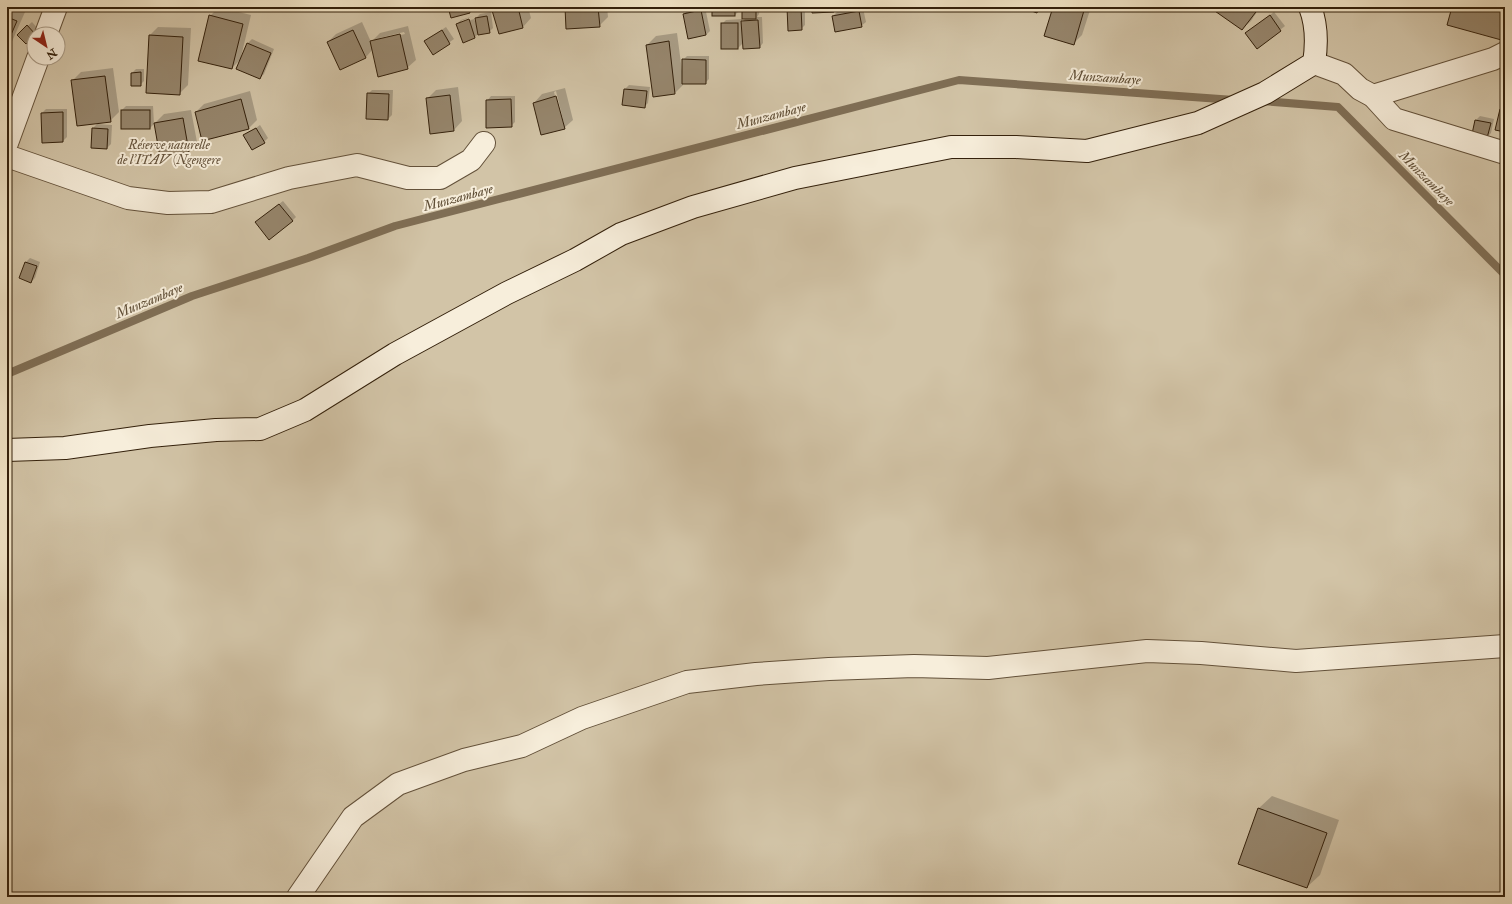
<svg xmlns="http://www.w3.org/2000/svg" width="1512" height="904" font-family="'IM FELL Double Pica',serif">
<rect width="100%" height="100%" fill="#f2e5c7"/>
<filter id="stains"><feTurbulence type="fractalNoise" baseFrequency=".005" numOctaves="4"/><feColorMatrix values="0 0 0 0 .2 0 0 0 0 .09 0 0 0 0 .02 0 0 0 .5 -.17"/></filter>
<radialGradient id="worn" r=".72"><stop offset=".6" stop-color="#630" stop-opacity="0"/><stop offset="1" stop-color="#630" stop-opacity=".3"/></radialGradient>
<path fill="#d2c4a7" stroke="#827259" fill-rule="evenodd" d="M 7,7 L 1505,7 L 1505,897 L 7,897 ZM 34,34 L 58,34 L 58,58 L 34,58 Z"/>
<g fill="#0003" fill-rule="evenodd">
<path d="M 7,7 L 12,7 L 25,12 L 10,46 L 7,49 Z"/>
<path d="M 219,7 L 251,15 L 241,57 L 242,57 L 248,43 L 252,39 L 274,49 L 264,74 L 260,78 L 242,58 L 232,68 L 210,16 Z"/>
<path d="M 449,7 L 473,7 L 473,8 L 469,12 Z"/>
<path d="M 492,7 L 528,7 L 531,18 L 523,27 L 500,33 Z"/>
<path d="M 566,7 L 607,7 L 608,17 L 599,26 Z"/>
<path d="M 705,7 L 710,31 L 706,35 L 684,14 L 688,10 Z"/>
<path d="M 713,7 L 739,7 L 739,11 L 735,15 Z"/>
<path d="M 743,7 L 760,7 L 759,14 L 757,17 L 762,17 L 763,43 L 759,48 L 744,42 L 738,48 L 722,24 L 726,20 L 742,19 L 742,22 L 746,18 Z"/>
<path d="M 788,7 L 805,7 L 805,25 L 801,29 Z"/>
<path d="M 1054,7 L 1091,7 L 1082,35 L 1073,44 Z"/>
<path d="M 1214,7 L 1260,7 L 1251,21 L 1242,29 Z"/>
<path d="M 1453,7 L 1505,7 L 1505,40 Z"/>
<path d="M 863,8 L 866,22 L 861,26 L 833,16 L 837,12 Z"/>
<path d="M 491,12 L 493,28 L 489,32 L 479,33 L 475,37 L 463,41 L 457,24 L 461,20 L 473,16 L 461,21 L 461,23 L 474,19 L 477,26 L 476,18 L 480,14 Z"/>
<path d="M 1274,12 L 1285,26 L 1257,48 L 1246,33 Z"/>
<path d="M 32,22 L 39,30 L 36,34 L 34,34 L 34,36 L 18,35 Z"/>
<path d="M 362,22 L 371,42 L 380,33 L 408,26 L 416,60 L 407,68 L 373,49 L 366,57 L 340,69 L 328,42 L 336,34 ZM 404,32 L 405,34 L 380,40 L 380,38 Z"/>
<path d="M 158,27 L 191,28 L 188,85 L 179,94 L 150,35 Z"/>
<path d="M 446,27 L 454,39 L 433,54 L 425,41 Z"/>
<path d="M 677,33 L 682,71 L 683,71 L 683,60 L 687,56 L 709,56 L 709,79 L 705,83 L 683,83 L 683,85 L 675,93 L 647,45 L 656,36 Z"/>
<path d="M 113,68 L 119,112 L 110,121 L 72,81 L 81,72 Z"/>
<path d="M 136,69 L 144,69 L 144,81 L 140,85 L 132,73 Z"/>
<path d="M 629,85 L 650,87 L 648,103 L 644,107 L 625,89 Z"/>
<path d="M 458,87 L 462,121 L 454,130 L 427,99 L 436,90 Z"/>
<path d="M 565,88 L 573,120 L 564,128 L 534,103 L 542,94 ZM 556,91 L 564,124 L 562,124 L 554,92 Z"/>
<path d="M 372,90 L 393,90 L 392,115 L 388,119 L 368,118 L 368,94 Z"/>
<path d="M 250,91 L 257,120 L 249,128 L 196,112 L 204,104 Z"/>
<path d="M 491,96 L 515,96 L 515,122 L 511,126 L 487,101 Z"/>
<path d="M 126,106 L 153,106 L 154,124 L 150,128 L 122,110 Z"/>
<path d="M 1505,106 L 1505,131 L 1501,110 Z"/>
<path d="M 46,109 L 67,109 L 67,137 L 63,141 L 42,113 Z"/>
<path d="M 191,110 L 197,142 L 189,151 L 155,123 L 164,114 Z"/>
<path d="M 1480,116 L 1494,119 L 1491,133 L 1487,137 L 1473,134 L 1476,120 Z"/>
<path d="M 97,124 L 112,125 L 111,144 L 107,148 L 93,128 Z"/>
<path d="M 260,125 L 268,138 L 264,142 L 244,136 Z"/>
<path d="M 283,201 L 296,217 L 292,221 L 261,218 Z"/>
<path d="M 7,245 L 11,246 L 7,264 Z"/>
<path d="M 30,258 L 40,262 L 35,278 L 31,282 L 26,262 Z"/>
<path d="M 1272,796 L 1339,820 L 1320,875 L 1307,887 L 1259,808 Z"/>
</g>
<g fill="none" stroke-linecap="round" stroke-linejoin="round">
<g stroke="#7f6e55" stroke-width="8">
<path d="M 1262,101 L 1338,107 L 1505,275"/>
<path d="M 7,374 L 192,296 L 308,258 L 395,226 L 959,80 L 1234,100"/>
</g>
</g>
<g fill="#96866d" stroke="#33200b">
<path d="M 448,7 L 468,7 L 470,13 L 451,18 Z"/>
<path d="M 491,7 L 518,7 L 523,28 L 499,34 Z"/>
<path d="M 565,7 L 598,7 L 600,27 L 566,29 Z"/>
<rect x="712" y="7" width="23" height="9"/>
<rect x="742" y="7" width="14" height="12"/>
<path d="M 787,7 L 801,7 L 802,30 L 788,31 Z"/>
<path d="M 812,7 L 834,7 L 834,12 L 812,13 Z"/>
<path d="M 1021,7 L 1039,7 L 1037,13 Z"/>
<path d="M 1053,7 L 1085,7 L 1074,45 L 1044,36 Z"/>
<path d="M 1213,7 L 1258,7 L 1259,8 L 1242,30 L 1212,9 Z"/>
<path d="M 1452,7 L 1492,7 L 1505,11 L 1505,41 L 1447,25 Z"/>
<path d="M 701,10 L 706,35 L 688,39 L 683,14 Z"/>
<path d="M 859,11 L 862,27 L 835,32 L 832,16 Z"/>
<path d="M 209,15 L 243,24 L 232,69 L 198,61 Z"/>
<path d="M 1270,15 L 1281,31 L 1257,49 L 1245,33 Z"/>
<path d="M 487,16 L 490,33 L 478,35 L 475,18 Z"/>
<path d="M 7,17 L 17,21 L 7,44 Z"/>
<path d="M 469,19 L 475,38 L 463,43 L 456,24 Z"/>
<path d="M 758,20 L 760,48 L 743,49 L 741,21 Z"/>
<rect x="721" y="23" width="17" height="26"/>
<path d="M 27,25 L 35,34 L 34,34 L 34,37 L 26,44 L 17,35 Z"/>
<path d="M 353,30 L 366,58 L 340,70 L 327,42 Z"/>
<path d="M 442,30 L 450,44 L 433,55 L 424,41 Z"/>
<path d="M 400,34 L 408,69 L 378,77 L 370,41 Z"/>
<path d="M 149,35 L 183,37 L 180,95 L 146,93 Z"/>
<path d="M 669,41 L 675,94 L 653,97 L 646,45 Z"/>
<path d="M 247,43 L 271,53 L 260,79 L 236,69 Z"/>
<path d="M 682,59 L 706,60 L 706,84 L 682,84 Z"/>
<path d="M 141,72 L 141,86 L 131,86 L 131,73 Z"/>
<path d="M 105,76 L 111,122 L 77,126 L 71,80 Z"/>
<path d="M 624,89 L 647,91 L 645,108 L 622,105 Z"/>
<path d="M 367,93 L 389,94 L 388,120 L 366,119 Z"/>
<path d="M 450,95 L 454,131 L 430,134 L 426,98 Z"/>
<path d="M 556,96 L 565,129 L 541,135 L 533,103 Z"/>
<path d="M 241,99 L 249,129 L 202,141 L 195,112 Z"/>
<path d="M 511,99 L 512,127 L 486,128 L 486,100 Z"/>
<path d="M 1500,109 L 1505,110 L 1505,132 L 1495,130 Z"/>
<rect x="121" y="110" width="29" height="19"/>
<path d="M 63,112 L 63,142 L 42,143 L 41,113 Z"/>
<path d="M 183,118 L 189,152 L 160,157 L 154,123 Z"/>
<path d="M 1475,120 L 1491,123 L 1487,138 L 1472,134 Z"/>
<path d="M 92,128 L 108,129 L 107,149 L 91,148 Z"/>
<path d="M 256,128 L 265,143 L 252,150 L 243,135 Z"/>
<path d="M 279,204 L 293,221 L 269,240 L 255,222 Z"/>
<path d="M 25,262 L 37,266 L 31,283 L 19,278 Z"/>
<path d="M 1258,808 L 1327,833 L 1307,888 L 1238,864 Z"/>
</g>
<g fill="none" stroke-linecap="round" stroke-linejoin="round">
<defs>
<g id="street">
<path d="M 46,34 L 56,7"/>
<path d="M 1314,63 L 1344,74 L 1360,89 L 1373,96 L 1394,119 L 1505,153"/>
<path d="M 1373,96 L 1493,59 L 1505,53"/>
<path d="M 7,143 L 38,58"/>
<path d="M 7,156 L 128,198 L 168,203 L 211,202 L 289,178 L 357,165 L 408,178 L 440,178 L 471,160 L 484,143"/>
<path d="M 298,897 L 353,817 L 398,784 L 464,760 L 522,746 L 582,718 L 687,682 L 756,674 L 829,669 L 914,666 L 988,668 L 1147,651 L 1201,653 L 1296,661 L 1505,646"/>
</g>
<path id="secondary" d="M 7,450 L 65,448 L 150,436 L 216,430 L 260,429 L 305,410 L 395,354 L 507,293 L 575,260 L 621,234 L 693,207 L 795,178 L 951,147 L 1016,147 L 1087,151 L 1198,123 L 1265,93 L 1314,63 C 1317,44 1317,25 1310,7"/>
</defs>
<use href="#street" stroke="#63513a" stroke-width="24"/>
<use href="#secondary" stroke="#33200b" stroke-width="24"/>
<use href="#street" stroke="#f7eedb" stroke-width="22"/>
<use href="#secondary" stroke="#f7eedb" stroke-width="22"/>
</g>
<g text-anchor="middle" stroke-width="4" stroke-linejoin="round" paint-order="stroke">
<g font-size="13" font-style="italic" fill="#63513a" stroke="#f7eedb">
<text x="169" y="149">Réserve naturelle<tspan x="169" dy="15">de l'ITAV (Ngengere</tspan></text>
</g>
<g font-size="14" font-style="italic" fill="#5f4e36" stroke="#f7eedb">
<text transform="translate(1105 77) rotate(4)" y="5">Munzambaye</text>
<text transform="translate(771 115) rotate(-15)" y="5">Munzambaye</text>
<text transform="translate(1427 178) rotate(45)" y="5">Munzambaye</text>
<text transform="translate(458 197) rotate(-15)" y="5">Munzambaye</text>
<text transform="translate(149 300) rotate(-23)" y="5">Munzambaye</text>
</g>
</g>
<rect width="1512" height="904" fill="none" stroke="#f2e5c7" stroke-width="24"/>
<rect x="8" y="8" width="1496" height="888" fill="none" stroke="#33200b" stroke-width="2"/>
<rect x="12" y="12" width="1488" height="880" fill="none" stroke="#33200b"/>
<g transform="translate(46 46) rotate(145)"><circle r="19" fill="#f7eedb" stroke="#a99c88"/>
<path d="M0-3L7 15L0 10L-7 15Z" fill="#8f2418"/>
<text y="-6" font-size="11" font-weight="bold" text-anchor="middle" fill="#33200b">N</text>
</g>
<rect width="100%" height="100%" filter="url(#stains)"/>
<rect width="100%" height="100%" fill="url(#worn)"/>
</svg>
